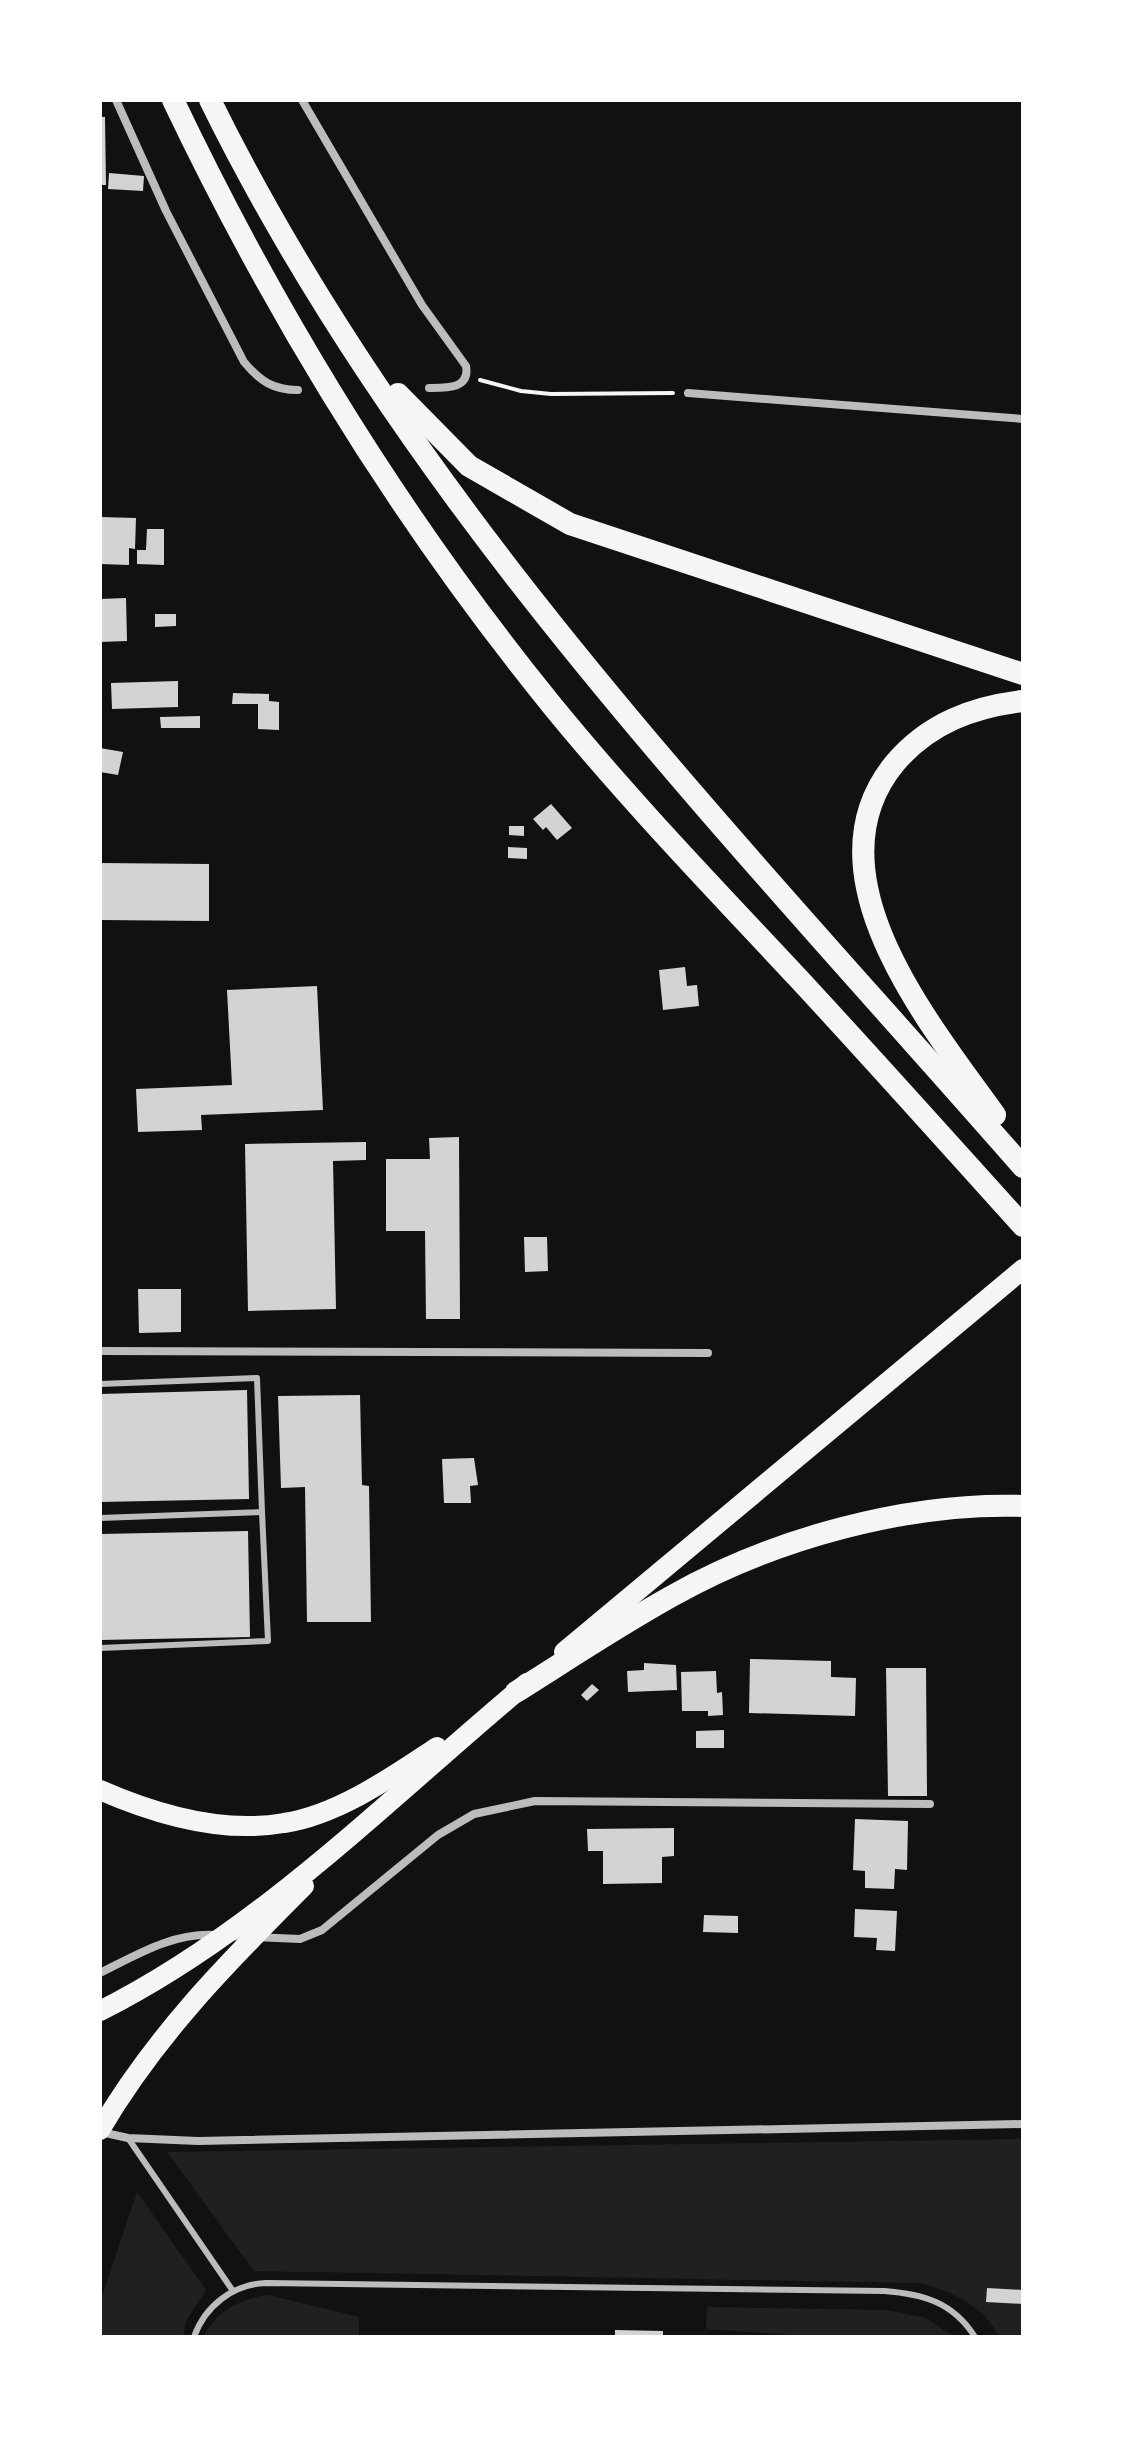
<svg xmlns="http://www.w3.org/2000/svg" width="1123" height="2437" font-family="Overpass,sans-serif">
<rect width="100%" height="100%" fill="#111"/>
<g fill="#202020">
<path d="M 1023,2139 L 1023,2337 L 999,2337 C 983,2304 954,2294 922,2283 L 254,2271 L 167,2152 Z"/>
<path d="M 137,2192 L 206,2290 L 186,2321 L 183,2337 L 100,2337 L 100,2302 Z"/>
<path d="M 268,2295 L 359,2317 L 359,2337 L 203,2337 C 217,2311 239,2299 268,2295 Z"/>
<path d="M 707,2307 L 887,2310 L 926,2318 L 955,2337 L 821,2337 L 706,2329 Z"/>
</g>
<g fill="#d3d3d3">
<path d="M 100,117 L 105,117 L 106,185 L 100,185 Z"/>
<path d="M 109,173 L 144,176 L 143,191 L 108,189 Z"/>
<path d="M 100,517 L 136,518 L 135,549 L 129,548 L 129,565 L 100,564 Z"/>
<path d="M 147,529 L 164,529 L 164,565 L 137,564 L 137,550 L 146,550 Z"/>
<path d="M 126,598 L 127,641 L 100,642 L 100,599 Z"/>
<path d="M 155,614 L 176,614 L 176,626 L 155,627 Z"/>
<path d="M 178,681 L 178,707 L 112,709 L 111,683 Z"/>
<path d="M 233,693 L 269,694 L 269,701 L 279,702 L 279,730 L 258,729 L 258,704 L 232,704 Z"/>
<path d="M 200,716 L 200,728 L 161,728 L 160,717 Z"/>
<path d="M 100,748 L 123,752 L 118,775 L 100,772 Z"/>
<path d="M 551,804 L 572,828 L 557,840 L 546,827 L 543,830 L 533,819 Z"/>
<path d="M 509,826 L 524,826 L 524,836 L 509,835 Z"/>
<path d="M 508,847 L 527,848 L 527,859 L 508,858 Z"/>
<path d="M 100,863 L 209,864 L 209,921 L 100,920 Z"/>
<path d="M 685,967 L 687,986 L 697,985 L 699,1006 L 663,1010 L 659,970 Z"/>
<path d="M 317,986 L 323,1110 L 201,1115 L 202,1130 L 138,1132 L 136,1089 L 232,1085 L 227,990 Z"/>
<path d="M 459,1137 L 460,1319 L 426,1319 L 425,1231 L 386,1231 L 386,1159 L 430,1159 L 429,1138 Z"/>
<path d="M 366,1142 L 366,1160 L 333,1161 L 336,1309 L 248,1311 L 245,1144 Z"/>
<path d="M 524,1237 L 547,1237 L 548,1271 L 525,1272 Z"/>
<path d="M 138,1289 L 181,1289 L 181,1332 L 139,1333 Z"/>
<path d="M 247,1390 L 249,1499 L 100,1502 L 100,1394 Z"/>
<path d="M 360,1395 L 362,1485 L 369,1486 L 371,1622 L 307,1622 L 305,1487 L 281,1488 L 278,1396 Z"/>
<path d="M 474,1458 L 478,1485 L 470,1486 L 471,1503 L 444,1503 L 442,1459 Z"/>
<path d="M 248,1531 L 250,1637 L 100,1640 L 100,1534 Z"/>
<path d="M 750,1659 L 831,1661 L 831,1677 L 856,1678 L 855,1716 L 749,1713 Z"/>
<path d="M 644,1663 L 676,1665 L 677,1690 L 628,1692 L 627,1671 L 644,1670 Z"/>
<path d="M 886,1668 L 926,1668 L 927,1796 L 888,1796 Z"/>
<path d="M 716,1671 L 717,1693 L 722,1692 L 723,1715 L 708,1716 L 708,1711 L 682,1711 L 681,1672 Z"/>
<path d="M 592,1684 L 599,1690 L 587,1701 L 581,1695 Z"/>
<path d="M 724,1730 L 724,1748 L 696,1748 L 696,1731 Z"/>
<path d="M 855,1819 L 908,1821 L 907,1870 L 895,1869 L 894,1889 L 865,1888 L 865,1871 L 853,1870 Z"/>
<path d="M 674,1828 L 674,1856 L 662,1857 L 662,1883 L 603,1884 L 603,1851 L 588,1851 L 587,1829 Z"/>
<path d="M 855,1909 L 897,1911 L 895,1951 L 876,1950 L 877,1938 L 854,1937 Z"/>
<path d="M 704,1915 L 738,1916 L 738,1933 L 703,1932 Z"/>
<path d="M 987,2288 L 1023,2290 L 1023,2304 L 986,2302 Z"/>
<path d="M 615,2330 L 663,2331 L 663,2337 L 615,2337 Z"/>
</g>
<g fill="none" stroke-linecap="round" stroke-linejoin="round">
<path stroke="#f5f5f5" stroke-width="4" d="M 480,380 L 521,391 L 551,394 L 673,393"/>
<g stroke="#bcbcbc" stroke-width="6">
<path d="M 100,1384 L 257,1378 L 262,1512 L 100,1518"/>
<path d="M 100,1648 L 268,1641 L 262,1512"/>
<path d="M 128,2138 L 233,2291"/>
<path d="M 194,2337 C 205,2306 233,2284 266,2283 L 884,2291 C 923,2294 953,2302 975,2337"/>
</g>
<g stroke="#bcbcbc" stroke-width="8">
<path d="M 116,100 L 166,211 L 244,362 C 260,381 273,390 298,390"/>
<path d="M 302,100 L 422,305 L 466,366 C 470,389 447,388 429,388"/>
<path d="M 688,393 L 1023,419"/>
<path d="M 100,1351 L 708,1353"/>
<path d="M 228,1936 L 300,1939 L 322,1930 L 438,1835 L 474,1814 L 535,1801 L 930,1804"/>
<path d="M 100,1973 C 138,1954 172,1933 215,1935"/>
<path d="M 101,2132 L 128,2138 L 198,2141 L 1023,2124"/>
</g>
<g stroke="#f5f5f5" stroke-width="20">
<path d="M 564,1652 L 1023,1269"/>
<path d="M 100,1790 C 157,1815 222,1834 284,1823 C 338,1815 393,1776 437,1747"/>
<path d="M 100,2011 C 261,1930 390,1797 527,1683"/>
<path d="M 100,2130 C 155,2036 227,1963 304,1886"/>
</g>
<g stroke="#f5f5f5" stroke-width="22">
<path d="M 173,100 C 275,314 401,519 550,703 C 628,799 714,888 798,978 C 874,1060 948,1143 1023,1226"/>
<path d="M 210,100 C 409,505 729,831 1023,1167"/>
<path d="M 398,394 L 469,466 L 570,524 L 1023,674"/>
<path d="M 995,1115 C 930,1024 804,873 895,763 C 929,723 973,707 1023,701"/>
<path d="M 516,1692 C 567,1660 618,1626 672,1596 C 773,1539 907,1502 1023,1506"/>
</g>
</g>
<rect width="1123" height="2437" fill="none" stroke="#ffffff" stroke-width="204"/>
</svg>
